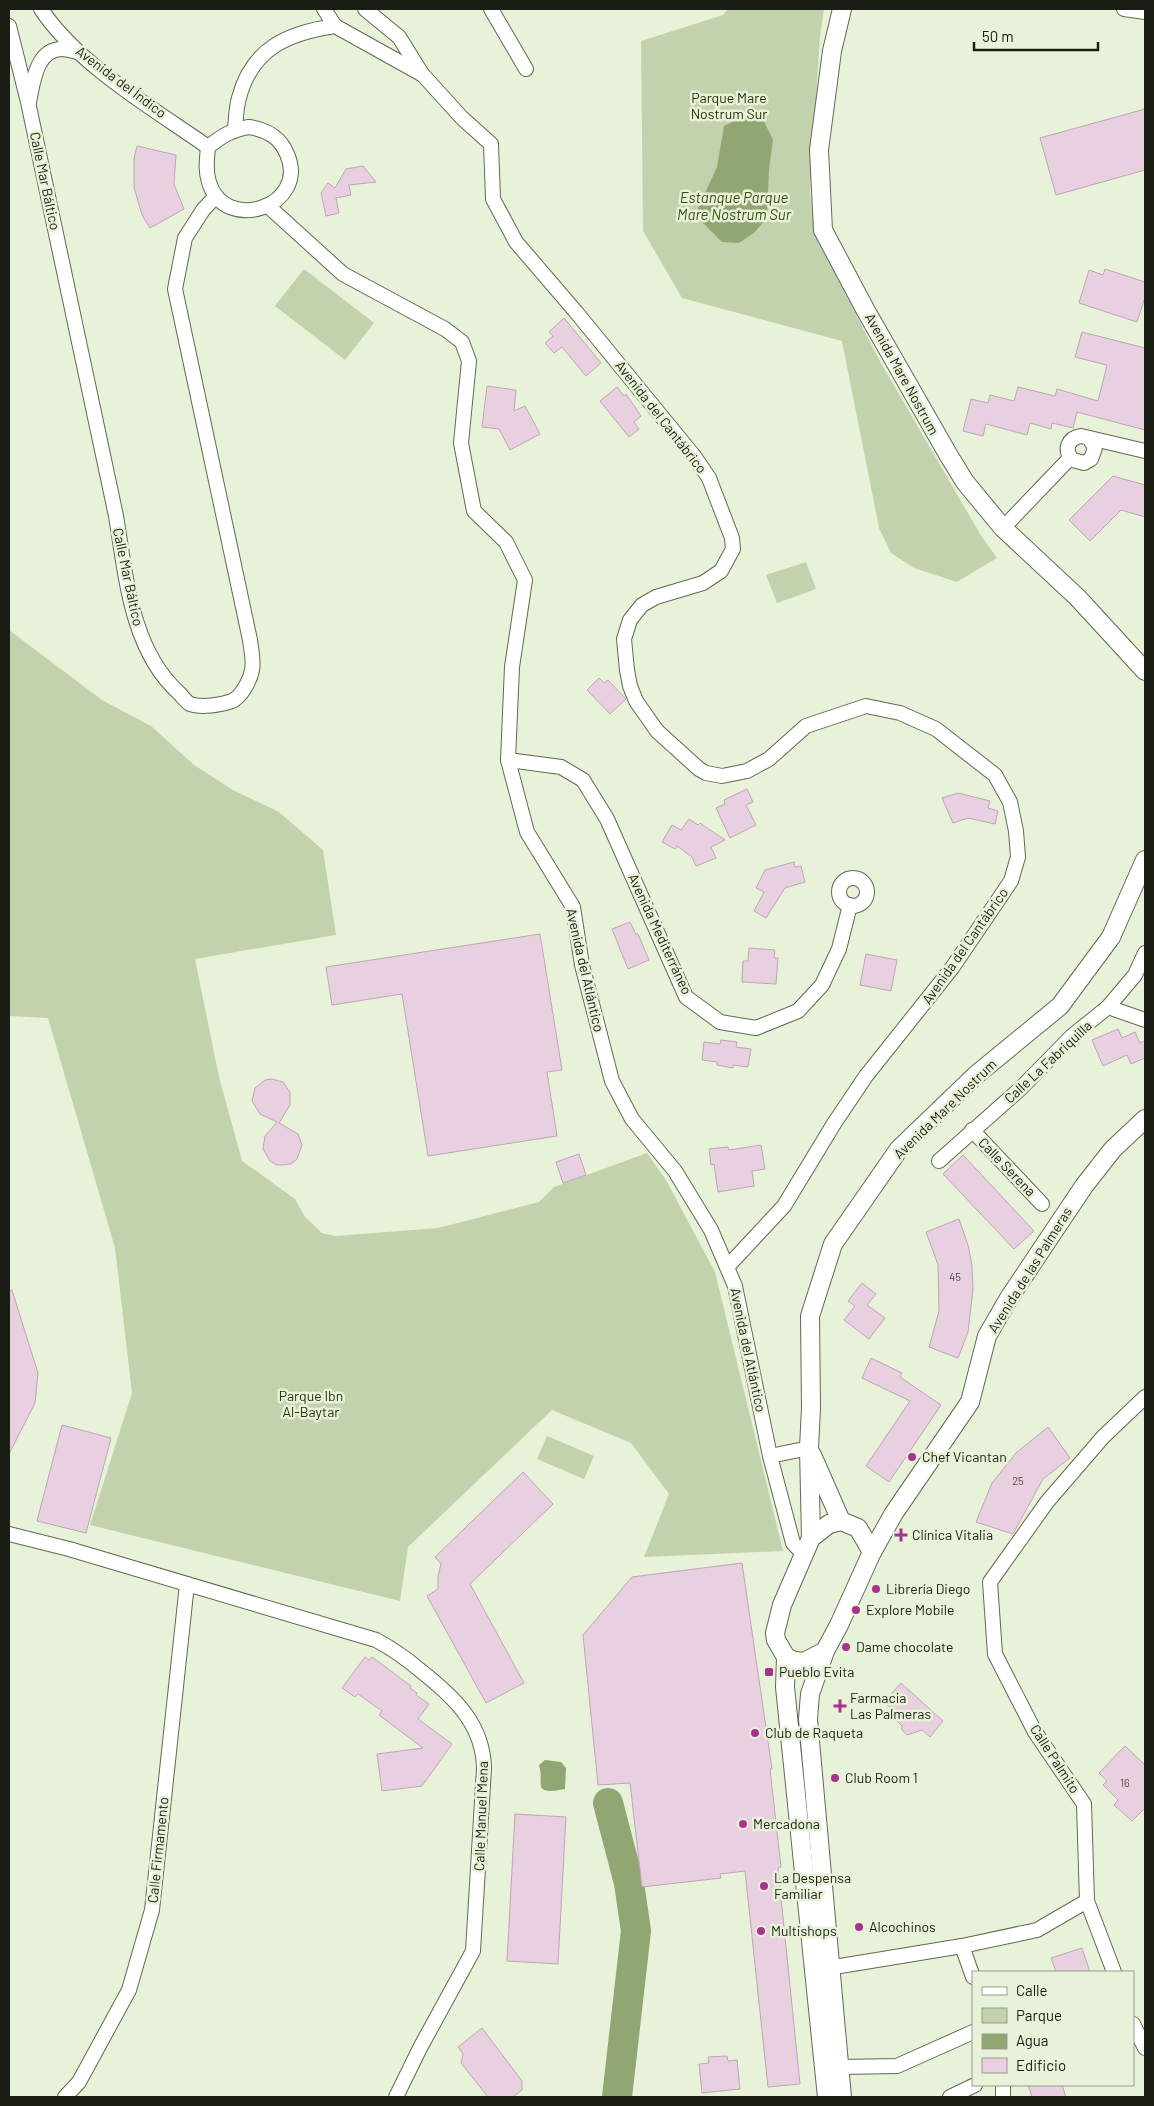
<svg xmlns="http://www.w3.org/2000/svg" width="1154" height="2106" font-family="Barlow,sans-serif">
<rect width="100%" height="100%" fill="#e8f2d9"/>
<g fill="#c2d2ac">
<path d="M 728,9 L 824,9 L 820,37 L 810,191 L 814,231 L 877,356 L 980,534 L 997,558 L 957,582 L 914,568 L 891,553 L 879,528 L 842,341 L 682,298 L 643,231 L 641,41 L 723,15 Z"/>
<path d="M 304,269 L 374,323 L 345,360 L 275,306 Z"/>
<path d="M 806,562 L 816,589 L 777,603 L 766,575 Z"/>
<path d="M 9,630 L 102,700 L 151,726 L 194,765 L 233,790 L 279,812 L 323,850 L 336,935 L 195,959 L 219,1077 L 242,1161 L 295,1199 L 305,1217 L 322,1233 L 335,1236 L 438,1228 L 539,1202 L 554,1187 L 647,1153 L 666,1180 L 715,1272 L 783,1551 L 644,1557 L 669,1494 L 631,1443 L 552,1410 L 408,1547 L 400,1601 L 90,1525 L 132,1393 L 115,1248 L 48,1018 L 9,1016 Z"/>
<path d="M 547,1436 L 594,1456 L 584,1479 L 537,1459 Z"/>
</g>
<g fill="#91a672">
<path d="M 758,109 L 773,140 L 769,169 L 767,218 L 754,233 L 739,243 L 722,242 L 695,215 L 717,167 L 724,126 Z"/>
<path d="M 545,1760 L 561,1762 L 566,1768 L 565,1789 C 530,1796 545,1783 539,1765 Z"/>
</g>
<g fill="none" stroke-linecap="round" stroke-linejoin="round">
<path stroke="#91a672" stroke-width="30" d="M 608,1803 L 629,1883 L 636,1931 L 617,2097"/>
</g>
<g fill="#e8d0e1" stroke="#bda6b6">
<path d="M 1145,109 L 1145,170 L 1056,195 L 1040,138 Z"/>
<path d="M 137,146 L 176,155 L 174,184 L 184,209 L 150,228 L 142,215 L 134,187 L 134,159 Z"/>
<path d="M 363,166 L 376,182 L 349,185 L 351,195 L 336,198 L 339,213 L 326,216 L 321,193 L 328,183 L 335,188 L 346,169 Z"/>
<path d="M 1105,269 L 1145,282 L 1145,297 L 1137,322 L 1079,303 L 1089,270 L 1103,275 Z"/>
<path d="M 564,318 L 601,363 L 586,376 L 562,347 L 554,353 L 545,343 L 553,336 L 549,332 Z"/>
<path d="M 1082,332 L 1145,348 L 1145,430 L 1077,412 L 1073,428 L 1052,423 L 1051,429 L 1030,423 L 1027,435 L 986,424 L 983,436 L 963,431 L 971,399 L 988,403 L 990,395 L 1014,401 L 1018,387 L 1055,396 L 1057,389 L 1098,401 L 1107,365 L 1075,357 Z"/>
<path d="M 487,386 L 516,390 L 514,411 L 525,406 L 540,434 L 510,450 L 499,429 L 482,427 Z"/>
<path d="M 617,387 L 624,396 L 626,394 L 641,416 L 634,422 L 639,429 L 629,437 L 600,401 Z"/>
<path d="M 1113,476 L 1145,485 L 1145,517 L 1121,510 L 1090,541 L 1069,520 Z"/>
<path d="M 599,678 L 604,683 L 608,680 L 626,699 L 610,714 L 587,690 Z"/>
<path d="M 747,789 L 753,802 L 746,805 L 756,825 L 730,838 L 716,808 L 725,804 L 724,800 Z"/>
<path d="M 958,793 L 990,801 L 988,808 L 998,811 L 995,824 L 968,818 L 953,823 L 942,798 Z"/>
<path d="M 689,819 L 698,825 L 700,823 L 725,840 L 711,847 L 716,858 L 696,866 L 692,857 L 677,846 L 675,849 L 662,842 L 672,825 L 681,830 Z"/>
<path d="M 794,862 L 795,867 L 801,866 L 805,882 L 785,888 L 766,918 L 754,911 L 764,892 L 756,888 L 765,870 Z"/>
<path d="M 630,922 L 636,934 L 638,934 L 649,960 L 628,969 L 612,929 Z"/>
<path d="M 540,934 L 562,1070 L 547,1072 L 557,1136 L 428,1156 L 402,994 L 332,1005 L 326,967 Z"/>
<path d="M 749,948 L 775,950 L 774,958 L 778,958 L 776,984 L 742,982 L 743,961 L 748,961 Z"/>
<path d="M 866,954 L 897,960 L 891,991 L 860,985 Z"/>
<path d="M 1118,1029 L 1122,1038 L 1135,1032 L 1140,1043 L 1145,1041 L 1145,1058 L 1131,1064 L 1127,1055 L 1103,1066 L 1092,1040 Z"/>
<path d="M 721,1040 L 737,1042 L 736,1047 L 751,1049 L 748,1067 L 733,1065 L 733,1068 L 717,1065 L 717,1062 L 702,1060 L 704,1042 L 720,1044 Z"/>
<path d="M 272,1079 L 283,1082 L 290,1092 L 290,1105 L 279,1123 L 298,1134 L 302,1145 L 297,1159 L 291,1164 L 284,1165 L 277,1165 L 270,1161 L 263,1149 L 265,1136 L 277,1122 L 260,1114 L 252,1101 L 255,1088 L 265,1080 Z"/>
<path d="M 761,1145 L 765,1169 L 752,1171 L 754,1186 L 718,1192 L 714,1164 L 711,1165 L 709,1149 L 728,1147 L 729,1150 Z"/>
<path d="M 579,1154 L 586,1175 L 563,1183 L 556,1162 Z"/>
<path d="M 963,1155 L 1034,1231 L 1014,1249 L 943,1174 Z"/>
<path d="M 959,1219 L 968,1245 L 972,1265 L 973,1289 L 968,1332 L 958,1358 L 929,1347 L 939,1311 L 938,1265 L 926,1232 Z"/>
<path d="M 862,1283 L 876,1294 L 867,1305 L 885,1318 L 869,1339 L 844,1320 L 855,1306 L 848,1301 Z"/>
<path d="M 12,1290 L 38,1373 L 35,1403 L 9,1454 L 9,1291 Z"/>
<path d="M 871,1358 L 902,1373 L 900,1377 L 941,1405 L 889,1482 L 866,1466 L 910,1401 L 862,1378 Z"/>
<path d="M 62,1425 L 111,1438 L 86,1533 L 37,1521 Z"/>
<path d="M 1048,1427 L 1070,1458 L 1043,1479 L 1013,1534 L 976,1522 L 992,1483 L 1016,1453 Z"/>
<path d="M 523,1472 L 553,1504 L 470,1584 L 524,1683 L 486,1703 L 427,1596 L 438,1589 L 438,1576 L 441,1564 L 435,1557 Z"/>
<path d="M 742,1563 L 772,1769 L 770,1769 L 781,1867 L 778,1868 L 800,2084 L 768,2087 L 745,1871 L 720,1874 L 721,1878 L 642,1887 L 630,1783 L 598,1785 L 583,1635 L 632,1577 Z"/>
<path d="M 365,1657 L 369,1660 L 372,1657 L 411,1686 L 410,1688 L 417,1693 L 416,1695 L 429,1704 L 418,1719 L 452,1744 L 422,1786 L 382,1791 L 377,1754 L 423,1748 L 379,1715 L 382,1711 L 358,1694 L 355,1697 L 342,1688 Z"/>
<path d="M 901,1683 L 943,1721 L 930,1737 L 922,1730 L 907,1735 L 902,1730 L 902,1726 L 895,1719 L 899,1715 L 884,1702 Z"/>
<path d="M 1125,1746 L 1145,1765 L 1145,1808 L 1132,1821 L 1114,1805 L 1118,1800 L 1103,1785 L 1107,1781 L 1099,1773 Z"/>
<path d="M 515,1814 L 566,1817 L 558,1964 L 507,1961 Z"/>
<path d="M 1082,1948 L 1090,1972 L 1056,1972 L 1051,1958 Z"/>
<path d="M 482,2028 L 522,2081 L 522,2090 L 513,2097 L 488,2097 L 461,2063 L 463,2054 L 458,2047 Z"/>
<path d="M 727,2056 L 728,2061 L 737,2060 L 740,2089 L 702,2093 L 699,2064 L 709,2063 L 708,2057 Z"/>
<path d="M 1028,2085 L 1062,2085 L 1066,2097 L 1032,2097 Z"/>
</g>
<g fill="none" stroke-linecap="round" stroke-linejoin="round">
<defs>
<g id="minor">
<path d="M 41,9 C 78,65 154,109 208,147"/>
<path d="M 324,9 L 335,26 L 423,75 L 462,118 L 491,144 L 493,199 L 516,242 L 576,312 L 694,456 L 709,478 L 732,538 L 733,549 L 721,571 L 703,583 L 656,597 L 642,605 L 630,620 L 624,639 L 627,670 L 630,686 L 636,701 L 657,731 L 699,769 L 706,773 L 722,776 L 747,771 L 769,759 L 806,726 L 866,706 L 900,713 L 936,729 L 995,775 L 1010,802 L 1016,831 L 1018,857 L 1011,881 L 952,968 L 866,1076 L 835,1122 L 784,1206 L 728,1266"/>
<path d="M 365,9 L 399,37 L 422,74"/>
<path d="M 491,9 L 526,69"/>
<path d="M 1124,9 L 1145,12"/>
<path d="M 9,26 L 28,102 L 116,516 C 126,576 131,650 179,693 C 182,696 186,702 190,704 C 201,708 221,705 232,701 C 241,697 250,681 252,670 C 254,661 251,649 250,640 L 175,289 L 185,238 L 203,210 L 216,196"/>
<path d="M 29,102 C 33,83 36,49 62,49 C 67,49 73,51 78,52"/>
<path d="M 249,127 C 267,130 280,137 287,154 C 310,206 224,235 209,182 C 205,170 207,159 208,147 C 222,136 231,130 249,127 Z"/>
<path d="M 235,129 C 236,119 236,108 239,98 C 252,48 288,33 335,26"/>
<path d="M 268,206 L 343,274 L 445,329 L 462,342 L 469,361 L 461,443 L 474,511 L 506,542 L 525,580 L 512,667 L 508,760 L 527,832 L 573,907 L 582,965 L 612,1081 L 632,1119 L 675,1171 L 711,1230 L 735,1286 L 770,1456 L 793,1543 L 804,1555"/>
<path d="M 1089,438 L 1095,448 L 1091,459 L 1084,463 L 1073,460 C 1063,450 1068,438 1081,436 L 1145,451"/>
<path d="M 1003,528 L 1070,458"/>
<path d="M 508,760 L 561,767 L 583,780 L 607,819 L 686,997 L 720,1022 L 756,1028 L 798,1011 L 822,985 L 839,949 L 850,905"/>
<circle cx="853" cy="892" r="14"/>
<path d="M 1108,1007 L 1145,1020"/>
<path d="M 972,1130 L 1042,1204"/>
<path d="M 939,1161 L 1020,1089 L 1072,1036 L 1108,1007 L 1135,975 L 1145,953"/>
<path d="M 770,1456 L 809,1448"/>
<path d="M 9,1534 L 69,1549 L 376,1640 C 393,1649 407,1659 421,1671 C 454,1697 483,1724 484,1768 L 473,1951 L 420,2048 L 396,2097"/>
<path d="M 1087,1901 L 1114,1972"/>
<path d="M 962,1946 L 973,1977"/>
<path d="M 822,1969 L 962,1946 L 1037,1930 L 1087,1901 L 1084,1804 L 1035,1732 L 995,1654 L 990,1582 L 1047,1502 L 1103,1437 L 1145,1397"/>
<path d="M 1133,2024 L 1145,2048"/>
<path d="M 840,2067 L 897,2066 L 973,2032"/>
<path d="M 1003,2085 L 1003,2097"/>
<path d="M 65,2097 L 79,2082 L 129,1990 L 152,1910 L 187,1584"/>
<path d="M 950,2097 L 975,2085"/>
</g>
<g id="tertiary">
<path d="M 842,9 L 832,51 L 819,150 L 823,230 L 866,311 L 949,456 L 965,482 L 1003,528 L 1078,598 L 1145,671"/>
<path d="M 812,1455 L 841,1521"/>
<path d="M 811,1538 L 809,1448 L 811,1408 L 810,1316 L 833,1244 L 899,1149 L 976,1075 L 1060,1006 L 1111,937 L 1145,860"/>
<path d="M 872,1552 L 894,1513 L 970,1402 L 987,1336 L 1009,1298 L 1084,1186 L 1113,1149 L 1145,1119"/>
<path d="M 825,1651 L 804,1662 L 794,1661 L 786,1657 L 776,1640 L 775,1633 L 782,1605 L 811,1538 L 829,1524 L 841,1521 L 858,1528 L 872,1552 L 839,1625 L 825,1651 L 810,1694 L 808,1719 L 842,2097"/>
<path d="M 786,1657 L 785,1687 L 827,2097"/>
</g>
</defs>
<use href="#minor" stroke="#606954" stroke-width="16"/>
<use href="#tertiary" stroke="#606954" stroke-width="20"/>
<use href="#minor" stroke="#fff" stroke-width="14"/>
<use href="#tertiary" stroke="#fff" stroke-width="18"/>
</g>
<g fill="#a6338e" stroke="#e8f2d9" stroke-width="2">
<circle cx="912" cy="1457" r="5"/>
<path d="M898.5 1527.5h5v5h5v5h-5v5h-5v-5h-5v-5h5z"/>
<circle cx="876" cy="1589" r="5"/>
<circle cx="856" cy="1610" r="5"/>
<circle cx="846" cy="1647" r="5"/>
<rect x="764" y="1667" width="10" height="10" rx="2.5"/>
<path d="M837.5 1698.5h5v5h5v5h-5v5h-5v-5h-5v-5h5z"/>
<circle cx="755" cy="1733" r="5"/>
<circle cx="835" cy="1778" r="5"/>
<circle cx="743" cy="1824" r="5"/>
<circle cx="764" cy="1886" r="5"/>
<circle cx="859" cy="1927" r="5"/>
<circle cx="761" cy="1931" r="5"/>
</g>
<g text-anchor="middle" stroke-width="5" stroke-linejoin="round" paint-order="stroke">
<g font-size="11" fill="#4e4a47">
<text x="955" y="1281">45</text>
<text x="1018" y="1485">25</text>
<text x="1125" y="1787">16</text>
</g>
<g font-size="14" fill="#1a1d14" stroke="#e8f2d9">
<text transform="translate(121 82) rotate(37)" y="5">Avenida del Índico</text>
<text transform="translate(45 181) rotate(78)" y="5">Calle Mar Báltico</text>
<text transform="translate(902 374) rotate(61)" y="5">Avenida Mare Nostrum</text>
<text transform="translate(661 417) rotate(52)" y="5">Avenida del Cantábrico</text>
<text transform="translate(128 577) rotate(78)" y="5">Calle Mar Báltico</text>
<text transform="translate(660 934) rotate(65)" y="5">Avenida Mediterráneo</text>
<text transform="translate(965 946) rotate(-55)" y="5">Avenida del Cantábrico</text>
<text transform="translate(585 970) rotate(77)" y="5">Avenida del Atlántico</text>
<text transform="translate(1048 1062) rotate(-43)" y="5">Calle La Fabriquilla</text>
<text transform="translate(945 1109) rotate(-44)" y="5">Avenida Mare Nostrum</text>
<text transform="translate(1007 1167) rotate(46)" y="5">Calle Serena</text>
<text transform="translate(1030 1270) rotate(-58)" y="5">Avenida de las Palmeras</text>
<text transform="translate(748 1350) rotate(78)" y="5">Avenida del Atlántico</text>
<text transform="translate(1055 1759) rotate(57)" y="5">Calle Palmito</text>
<text transform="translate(481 1816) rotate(-88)" y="5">Calle Manuel Mena</text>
<text transform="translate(158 1850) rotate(-84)" y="5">Calle Firmamento</text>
</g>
<g font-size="14" fill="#26330b" stroke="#e8f2d9">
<text x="729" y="103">Parque Mare<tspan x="729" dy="16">Nostrum Sur</tspan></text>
<text x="311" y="1401">Parque Ibn<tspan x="311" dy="16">Al-Baytar</tspan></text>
</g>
<g font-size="14" fill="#1a1d14" stroke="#e8f2d9" text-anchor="start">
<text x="922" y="1462">Chef Vicantan</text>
<text x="912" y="1540">Clínica Vitalia</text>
<text x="886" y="1594">Librería Diego</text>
<text x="866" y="1615">Explore Mobile</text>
<text x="856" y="1652">Dame chocolate</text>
<text x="779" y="1677">Pueblo Evita</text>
<text x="850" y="1703">Farmacia<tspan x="850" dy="16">Las Palmeras</tspan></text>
<text x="765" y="1738">Club de Raqueta</text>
<text x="845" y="1783">Club Room 1</text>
<text x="753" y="1829">Mercadona</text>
<text x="774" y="1883">La Despensa<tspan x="774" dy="16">Familiar</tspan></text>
<text x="869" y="1932">Alcochinos</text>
<text x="771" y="1936">Multishops</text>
</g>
<g font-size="15" font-style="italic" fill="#3a4d13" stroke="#e8f2d9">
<text x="734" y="203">Estanque Parque<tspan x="734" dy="17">Mare Nostrum Sur</tspan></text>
</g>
</g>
<rect width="1154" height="2106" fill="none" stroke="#1a1d14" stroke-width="20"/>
<rect x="972" y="1971" width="162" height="115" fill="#e8f2d9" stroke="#969d8a"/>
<rect x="982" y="1987" width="25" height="8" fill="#ffffff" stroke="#969d8a"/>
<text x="1016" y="1996" font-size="15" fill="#1a1d14">Calle</text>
<rect x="982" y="2008" width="25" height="15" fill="#c2d2ac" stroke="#969d8a"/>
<text x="1016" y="2021" font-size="15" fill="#1a1d14">Parque</text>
<rect x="982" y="2034" width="25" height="15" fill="#91a672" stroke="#969d8a"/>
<text x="1016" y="2046" font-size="15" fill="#1a1d14">Agua</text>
<rect x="982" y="2058" width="25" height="15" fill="#e8d0e1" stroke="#969d8a"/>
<text x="1016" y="2071" font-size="15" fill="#1a1d14">Edificio</text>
<path d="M974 42v8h124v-8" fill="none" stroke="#1a1d14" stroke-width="2.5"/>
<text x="982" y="42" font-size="15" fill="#1a1d14" stroke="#e8f2d9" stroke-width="4" paint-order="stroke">50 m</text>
</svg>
